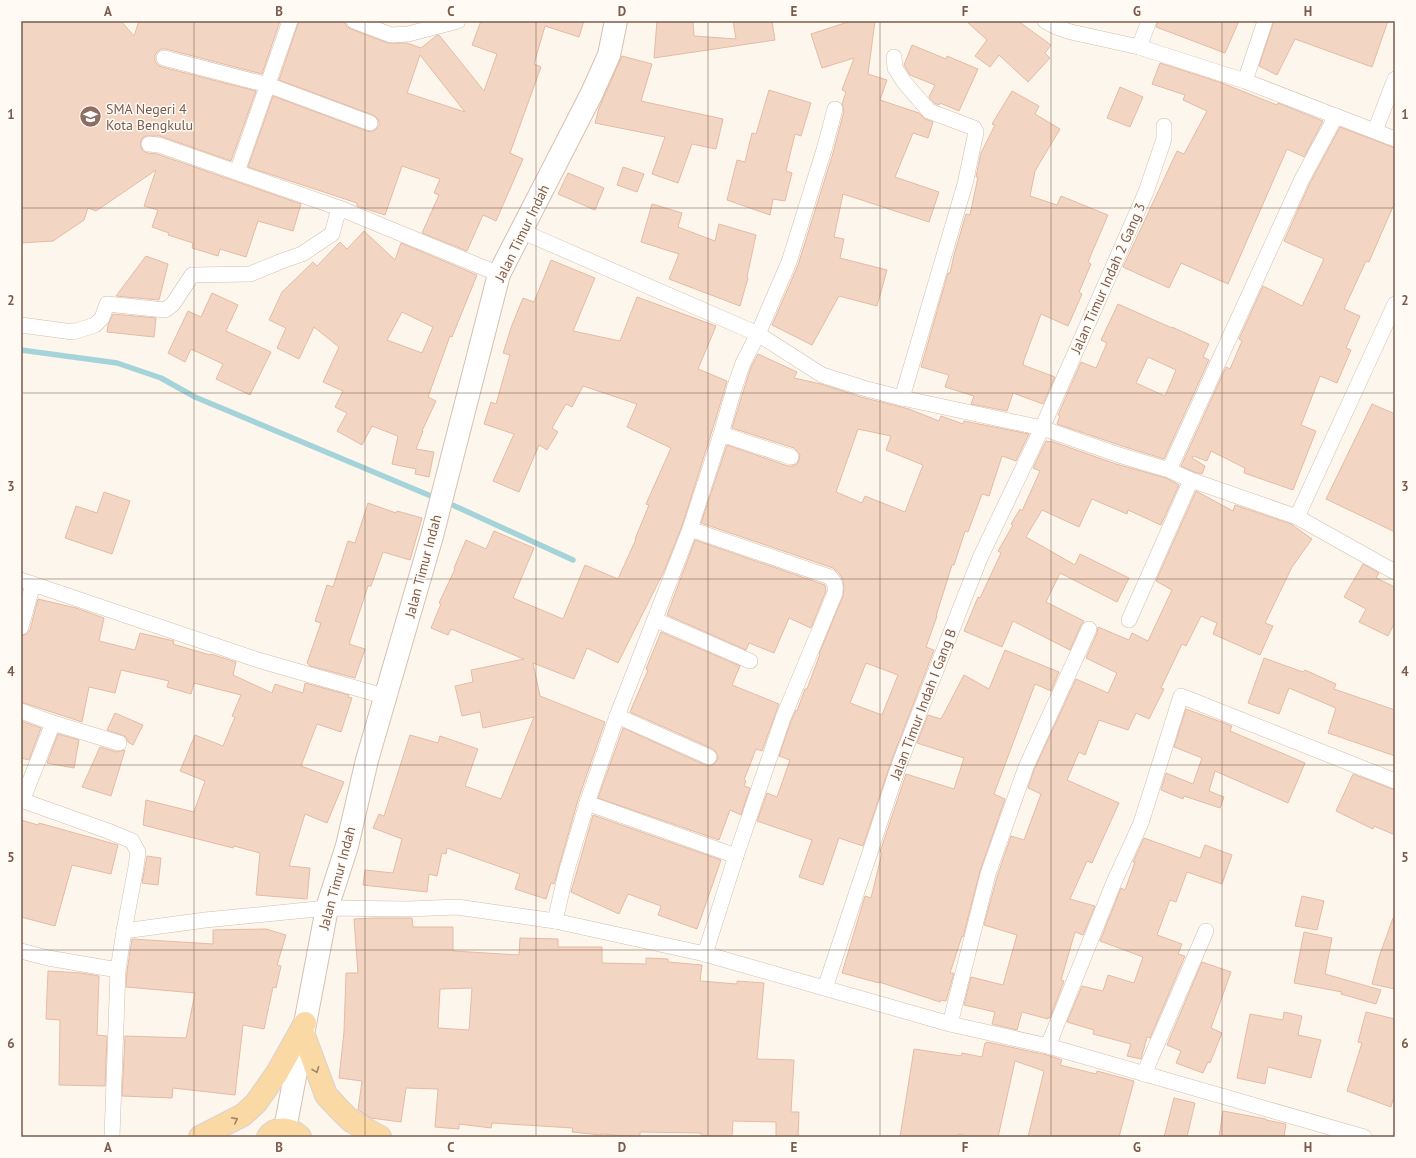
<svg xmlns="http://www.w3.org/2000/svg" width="1416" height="1158" font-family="'PT Sans',sans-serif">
<rect width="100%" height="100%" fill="#fdf6ec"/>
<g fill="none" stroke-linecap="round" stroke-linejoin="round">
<g stroke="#a5d3da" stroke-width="5.5">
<path d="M 21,350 L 117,363 L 161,378 L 195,397 L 438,499"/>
<path d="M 446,502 L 573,560"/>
</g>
</g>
<g fill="#f3d5c3" stroke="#e6bba3" fill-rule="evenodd">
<path d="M 21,21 L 121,21 L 134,36 L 139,21 L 280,21 L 262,74 L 166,49 L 161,49 L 157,52 L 155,55 L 155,61 L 158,65 L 162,67 L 256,91 L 231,161 L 160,136 L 146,136 L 142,138 L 140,144 L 141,147 L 143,151 L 148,153 L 157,154 L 301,204 L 293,231 L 258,221 L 246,257 L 220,249 L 218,256 L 192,248 L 193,243 L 168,235 L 169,233 L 152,227 L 158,210 L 144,206 L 156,170 L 96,211 L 88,208 L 84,220 L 53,241 L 21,243 Z"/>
<path d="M 299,21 L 340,21 L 345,23 L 347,27 L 351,29 L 388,43 L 407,43 L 421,48 L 436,36 L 439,35 L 484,91 L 497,54 L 472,45 L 481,21 L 584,21 L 579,37 L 545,26 L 534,64 L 541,67 L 510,153 L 523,159 L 496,221 L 483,215 L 467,251 L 422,233 L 439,195 L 434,193 L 440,179 L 402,166 L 385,215 L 357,206 L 357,203 L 248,167 L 273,96 L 367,131 L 371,132 L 375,130 L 379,126 L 379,122 L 377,118 L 373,115 L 279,80 ZM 420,55 L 465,112 L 407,93 Z"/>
<path d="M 657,21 L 693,21 L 694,36 L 736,39 L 733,21 L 772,21 L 775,40 L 654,58 Z"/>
<path d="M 851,21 L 875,21 L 868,74 L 887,80 L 880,100 L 919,113 L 925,119 L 933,122 L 928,138 L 913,133 L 895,177 L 939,192 L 929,222 L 843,194 L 834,237 L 844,239 L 840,258 L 887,270 L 877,306 L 839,296 L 812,345 L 772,325 L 798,265 L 833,153 L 844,111 L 842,104 L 846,92 L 842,90 L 854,58 L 822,68 L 811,34 Z"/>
<path d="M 966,21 L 1018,21 L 1051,45 L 1045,53 L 1050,58 L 1028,82 L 999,55 L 990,67 L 975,56 L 987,40 Z"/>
<path d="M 1158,21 L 1239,21 L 1225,53 L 1156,27 Z"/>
<path d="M 1274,21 L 1388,21 L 1372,67 L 1295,39 L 1277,75 L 1259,66 Z"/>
<path d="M 912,45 L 946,59 L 947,56 L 978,69 L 959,111 L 940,103 L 939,105 L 934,103 L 929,97 L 935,85 L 910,75 L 904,65 Z"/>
<path d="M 622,56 L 652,64 L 641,101 L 723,119 L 716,149 L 692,144 L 678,183 L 652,174 L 665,137 L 595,123 L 599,108 Z"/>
<path d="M 1160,63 L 1222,83 L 1277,105 L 1278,103 L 1323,121 L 1304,157 L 1287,149 L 1228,284 L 1181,263 L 1169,288 L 1123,267 L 1177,151 L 1184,154 L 1207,111 L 1183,100 L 1185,95 L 1152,84 Z"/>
<path d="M 1120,87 L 1143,97 L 1130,127 L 1107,118 Z"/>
<path d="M 769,90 L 811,103 L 801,136 L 795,134 L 786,171 L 792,173 L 785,201 L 773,199 L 770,215 L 727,200 L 737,160 L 745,162 L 752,133 L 756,134 Z"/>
<path d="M 1012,91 L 1039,106 L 1035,114 L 1060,129 L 1035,171 L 1030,196 L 1057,205 L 1061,196 L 1108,215 L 1088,262 L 1091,264 L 1079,292 L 1082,294 L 1068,326 L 1041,314 L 1024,360 L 1023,365 L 1055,377 L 1043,404 L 1013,393 L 1007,411 L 971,404 L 974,396 L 945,387 L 949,375 L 921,367 L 948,273 L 950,273 L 954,255 L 966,214 L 970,215 L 978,177 L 976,177 L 981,153 L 995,125 L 992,124 Z"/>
<path d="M 1340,127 L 1395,148 L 1395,202 L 1369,262 L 1366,261 L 1344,309 L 1360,316 L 1346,348 L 1351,350 L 1337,383 L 1320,376 L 1301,425 L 1316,431 L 1293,490 L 1244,473 L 1245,468 L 1211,451 L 1207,461 L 1193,456 L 1192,458 L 1205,466 L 1202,474 L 1194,472 L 1181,466 L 1226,367 L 1230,369 L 1242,341 L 1239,339 L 1263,286 L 1302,306 L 1324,259 L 1284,241 L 1310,183 Z"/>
<path d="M 623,167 L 644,174 L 637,192 L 617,185 Z"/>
<path d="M 568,173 L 604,188 L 595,210 L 558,194 Z"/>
<path d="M 652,204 L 682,213 L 678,227 L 715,241 L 719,224 L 756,235 L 747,277 L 748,278 L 740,306 L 669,279 L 679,254 L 641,242 Z"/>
<path d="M 364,231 L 395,260 L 401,243 L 477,275 L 452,337 L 450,336 L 428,397 L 436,401 L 422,431 L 423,431 L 416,449 L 434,452 L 429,477 L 415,474 L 416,469 L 392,464 L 398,436 L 372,426 L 362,445 L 337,431 L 347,413 L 335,407 L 343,391 L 323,382 L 339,347 L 314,327 L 299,359 L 277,348 L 286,328 L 269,320 L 282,292 L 313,262 L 317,266 L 340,242 L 347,249 ZM 402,312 L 433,327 L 422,353 L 387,340 Z"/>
<path d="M 146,256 L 168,264 L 159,300 L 116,296 Z"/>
<path d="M 551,260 L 595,278 L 573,331 L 620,341 L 637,297 L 716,326 L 698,369 L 727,381 L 712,431 L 682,526 L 665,569 L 618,663 L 587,648 L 574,679 L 533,663 L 540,696 L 605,722 L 578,800 L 554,884 L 551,883 L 546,899 L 515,889 L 520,874 L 447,848 L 446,854 L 442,853 L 437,876 L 429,874 L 427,892 L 363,885 L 365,870 L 393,873 L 402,839 L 373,828 L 379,814 L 384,816 L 410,735 L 438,743 L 440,736 L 478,749 L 465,786 L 501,799 L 534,717 L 483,728 L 480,712 L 462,716 L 455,686 L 473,682 L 471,670 L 524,659 L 451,629 L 448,635 L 431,628 L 441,604 L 439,603 L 455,569 L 454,568 L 466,540 L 486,549 L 494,531 L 534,548 L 513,598 L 563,619 L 585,565 L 618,579 L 636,539 L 635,539 L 649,505 L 646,504 L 671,448 L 627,427 L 637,404 L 583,386 L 572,407 L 566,404 L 552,428 L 558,432 L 547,450 L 539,445 L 519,492 L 493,481 L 514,434 L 484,424 L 491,402 L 496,404 L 510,355 L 503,353 L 512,325 L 523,298 L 534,302 Z"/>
<path d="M 212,293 L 238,305 L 226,331 L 271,352 L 250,395 L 216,379 L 223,364 L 191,349 L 185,362 L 168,353 L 188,311 L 201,317 Z"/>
<path d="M 1118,304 L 1172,328 L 1172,327 L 1209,344 L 1203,357 L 1209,360 L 1164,459 L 1122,446 L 1057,424 L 1060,416 L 1058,415 L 1081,362 L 1096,368 L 1107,343 L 1101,340 ZM 1148,357 L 1176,370 L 1165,396 L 1136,383 Z"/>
<path d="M 113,314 L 156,318 L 154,337 L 107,332 L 108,325 Z"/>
<path d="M 758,354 L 797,372 L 794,378 L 821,384 L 861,397 L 909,409 L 939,421 L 941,416 L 963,424 L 964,421 L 1029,434 L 1016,461 L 1002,456 L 989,496 L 982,494 L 968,532 L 965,531 L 954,565 L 952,565 L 936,616 L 937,616 L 926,647 L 934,650 L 891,762 L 863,846 L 839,838 L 823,885 L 799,877 L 812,840 L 757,821 L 767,793 L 777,797 L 790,760 L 779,756 L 791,721 L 796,710 L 797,711 L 805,689 L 807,689 L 820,654 L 819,654 L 843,596 L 844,588 L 843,580 L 839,573 L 833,568 L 701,523 L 727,445 L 788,466 L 793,466 L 797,464 L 799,460 L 800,455 L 797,451 L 794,448 L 732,428 L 743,392 L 751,367 ZM 858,429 L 891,436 L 886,450 L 923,465 L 905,512 L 865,496 L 862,503 L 836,492 ZM 866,663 L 898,675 L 882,715 L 850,703 Z"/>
<path d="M 1372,404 L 1395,414 L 1395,532 L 1326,499 Z"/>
<path d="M 1046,441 L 1050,442 L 1051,441 L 1116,464 L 1166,478 L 1179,485 L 1161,525 L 1128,510 L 1127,514 L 1092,499 L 1079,527 L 1042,510 L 1026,537 L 1075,565 L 1080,554 L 1129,578 L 1117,602 L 1060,573 L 1046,602 L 1084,621 L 1081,625 L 1070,650 L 1013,621 L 1002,647 L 964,631 L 978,597 L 980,598 L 1001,553 L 998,551 L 1013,525 L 1011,524 L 1020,509 L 1022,511 L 1040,471 L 1033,468 Z"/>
<path d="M 1196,491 L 1233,511 L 1235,505 L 1291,524 L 1312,539 L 1292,567 L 1265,623 L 1273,626 L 1260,655 L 1213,634 L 1217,623 L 1201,616 L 1186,646 L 1182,644 L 1161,688 L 1164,689 L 1149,719 L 1136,713 L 1128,730 L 1099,720 L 1085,755 L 1079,752 L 1067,780 L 1119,803 L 1092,863 L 1087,861 L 1070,899 L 1095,906 L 1083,935 L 1075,932 L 1061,980 L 1064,981 L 1050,1018 L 1048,1017 L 1048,1019 L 1022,1012 L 1017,1030 L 992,1024 L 995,1012 L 964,1005 L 971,977 L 1003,985 L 1017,935 L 984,925 L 997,877 L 1011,836 L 1024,840 L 1041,794 L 1028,788 L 1034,770 L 1076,679 L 1108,693 L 1117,673 L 1086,658 L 1097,633 L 1098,627 L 1129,640 L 1132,633 L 1148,641 L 1172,590 L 1156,581 Z"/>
<path d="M 104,492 L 130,501 L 112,554 L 65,538 L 76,506 L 97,513 Z"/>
<path d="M 368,503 L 396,513 L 397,511 L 422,518 L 410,560 L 383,552 L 371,586 L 368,586 L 349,644 L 365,649 L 355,678 L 310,666 L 307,663 L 321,623 L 315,621 L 327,585 L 333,587 L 348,541 L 355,543 Z"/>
<path d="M 695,540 L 825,585 L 826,591 L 811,628 L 789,618 L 774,653 L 749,643 L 746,650 L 667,615 Z"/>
<path d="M 1363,564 L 1379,573 L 1376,578 L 1395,587 L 1395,622 L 1388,636 L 1359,622 L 1366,609 L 1344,597 Z"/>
<path d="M 38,599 L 76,608 L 104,618 L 99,641 L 135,650 L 140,633 L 174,641 L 173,644 L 210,655 L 211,654 L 236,662 L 233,675 L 272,693 L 275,684 L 303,693 L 305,683 L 349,695 L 348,697 L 352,698 L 341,732 L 317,724 L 301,766 L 344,782 L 327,823 L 305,814 L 289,866 L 310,868 L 307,899 L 256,895 L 260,853 L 234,846 L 233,848 L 143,825 L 146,800 L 194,812 L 205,781 L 180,771 L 195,735 L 223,746 L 235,717 L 232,716 L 241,695 L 194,683 L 191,694 L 167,687 L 169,681 L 121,670 L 115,693 L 89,687 L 82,722 L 21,702 L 21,636 L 27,634 L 30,630 Z"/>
<path d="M 661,632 L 740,666 L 732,685 L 779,704 L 762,751 L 756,749 L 744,780 L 746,781 L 744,786 L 750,788 L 741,815 L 730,810 L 719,840 L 598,798 L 623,728 L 705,765 L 710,766 L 714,764 L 717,760 L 718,756 L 716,752 L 713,749 L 630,712 L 648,670 L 646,669 Z"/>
<path d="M 1005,650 L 1059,672 L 1051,691 L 1035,684 L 994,794 L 1005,799 L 980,871 L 963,937 L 962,936 L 950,973 L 954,973 L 946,1001 L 941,1000 L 940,1002 L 879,982 L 879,983 L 842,973 L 865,896 L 871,898 L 882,853 L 880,852 L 906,774 L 954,789 L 964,758 L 917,743 L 928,715 L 941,719 L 964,675 L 989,689 Z"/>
<path d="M 1264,658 L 1303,672 L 1305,670 L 1336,684 L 1334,689 L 1395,710 L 1395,756 L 1328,733 L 1336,708 L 1289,688 L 1279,714 L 1248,703 Z"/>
<path d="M 1186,709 L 1232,726 L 1230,731 L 1305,763 L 1288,803 L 1215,771 L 1209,791 L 1224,797 L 1220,808 L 1184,796 L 1183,799 L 1161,790 L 1166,773 L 1193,784 L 1202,758 L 1174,747 Z"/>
<path d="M 115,713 L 143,725 L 133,745 L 128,742 L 126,737 L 122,735 L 107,730 Z"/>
<path d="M 21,721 L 41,728 L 29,760 L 21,758 Z"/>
<path d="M 58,734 L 79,740 L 74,768 L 47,763 Z"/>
<path d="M 100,747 L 117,752 L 125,750 L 111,796 L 82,787 Z"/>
<path d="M 1353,774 L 1395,790 L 1395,835 L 1374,826 L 1373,829 L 1336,811 Z"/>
<path d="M 593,815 L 721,860 L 697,929 L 658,915 L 661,906 L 628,894 L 619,914 L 571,892 Z"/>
<path d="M 21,820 L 38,825 L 39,823 L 118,845 L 111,874 L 72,865 L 55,926 L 21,917 Z"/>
<path d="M 1144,838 L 1200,858 L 1205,845 L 1232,855 L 1222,884 L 1187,872 L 1176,902 L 1170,900 L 1157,935 L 1182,944 L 1178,954 L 1185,956 L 1150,1038 L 1147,1037 L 1141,1059 L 1127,1056 L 1131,1044 L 1093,1034 L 1094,1030 L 1067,1022 L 1082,986 L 1103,991 L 1108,975 L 1134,983 L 1143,957 L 1100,941 L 1121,888 L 1125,890 L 1135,862 L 1133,862 Z"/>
<path d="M 147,856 L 161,858 L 158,885 L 142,883 Z"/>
<path d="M 1302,896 L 1324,901 L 1317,930 L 1295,926 Z"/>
<path d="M 375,918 L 412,918 L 413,927 L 453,927 L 453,951 L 519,955 L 520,938 L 558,939 L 558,947 L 602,947 L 602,963 L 646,964 L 646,958 L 668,959 L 668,962 L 702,965 L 700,981 L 737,984 L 737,981 L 764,983 L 757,1059 L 794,1060 L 791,1112 L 799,1112 L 798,1137 L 776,1137 L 776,1122 L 733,1121 L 732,1137 L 701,1136 L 701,1133 L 640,1132 L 640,1137 L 601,1134 L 601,1135 L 572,1132 L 573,1128 L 492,1123 L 491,1128 L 459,1124 L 459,1129 L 435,1127 L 438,1089 L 406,1088 L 401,1122 L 371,1118 L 358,1110 L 362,1081 L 339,1078 L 344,1032 L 346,973 L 358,973 L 354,919 ZM 472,988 L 469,1030 L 438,1028 L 440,989 Z"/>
<path d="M 1393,918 L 1395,918 L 1395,989 L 1372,984 L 1379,957 Z"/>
<path d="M 266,929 L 286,935 L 277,965 L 281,966 L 276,988 L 273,987 L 264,1029 L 243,1025 L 235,1095 L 173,1088 L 172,1098 L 122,1096 L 125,1036 L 186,1038 L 195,993 L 126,987 L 127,971 L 132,939 L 213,944 L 213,930 Z"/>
<path d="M 1304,932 L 1332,938 L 1325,974 L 1381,990 L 1376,1004 L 1341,994 L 1342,992 L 1294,983 Z"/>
<path d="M 1202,962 L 1231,972 L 1211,1028 L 1222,1033 L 1210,1063 L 1208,1062 L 1203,1073 L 1176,1063 L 1181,1051 L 1167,1045 Z"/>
<path d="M 48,971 L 81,973 L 99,976 L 97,1035 L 107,1036 L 105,1086 L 59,1085 L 60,1020 L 46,1019 Z"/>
<path d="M 1284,1012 L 1302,1016 L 1298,1035 L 1321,1040 L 1311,1078 L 1268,1067 L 1265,1084 L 1237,1078 L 1250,1014 L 1283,1020 Z"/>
<path d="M 1366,1012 L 1395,1019 L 1395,1092 L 1391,1107 L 1347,1091 L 1362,1043 L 1358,1042 Z"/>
<path d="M 987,1042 L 1047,1055 L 1062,1060 L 1060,1065 L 1096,1074 L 1097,1071 L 1134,1081 L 1119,1137 L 1028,1137 L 1044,1071 L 1015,1061 L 998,1137 L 973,1137 L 958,1134 L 957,1137 L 900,1137 L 914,1049 L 961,1056 L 962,1053 L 982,1057 L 985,1043 L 986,1043 Z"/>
<path d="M 1174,1098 L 1195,1103 L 1187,1137 L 1164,1137 Z"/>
<path d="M 1223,1111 L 1266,1119 L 1266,1120 L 1286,1124 L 1284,1137 L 1219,1137 Z"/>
</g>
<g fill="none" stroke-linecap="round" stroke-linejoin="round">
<defs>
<g id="street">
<path d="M 354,21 L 391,35 L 408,34 L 458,21"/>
<path d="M 1045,21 L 1056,27 L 1071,32 L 1139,47 L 1245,81 L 1395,139"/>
<path d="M 1139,47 L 1149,21"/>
<path d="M 894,57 L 895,68 L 904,82 L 929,111 L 974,128 L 976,132 L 965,184 L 902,398"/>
<path d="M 164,58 L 268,85 L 370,123"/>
<path d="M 1245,81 L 1265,21"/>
<path d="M 1375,131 L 1395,79"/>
<path d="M 149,144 L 159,145 L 339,208 L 499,274"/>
<path d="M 237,172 L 290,21"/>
<path d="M 521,231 L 758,334 L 822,375 L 863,388 L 902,398 L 1042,428 L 1119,455 L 1169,470 L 1191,480 L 1297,517 L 1395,572"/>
<path d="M 21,325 L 73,332 L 95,325 L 102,318 L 107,304 L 165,310 L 173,304 L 192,275 L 250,274 L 282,261 L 302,254 L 332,234 L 339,208"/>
<path d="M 721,434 L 791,457"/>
<path d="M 1169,470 L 1302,179 L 1336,116"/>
<path d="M 1297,517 L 1395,304"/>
<path d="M 690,529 L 830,577 C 835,582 836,585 835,593 L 783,718 L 736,856 L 705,954"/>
<path d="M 21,580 L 258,660 L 387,697"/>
<path d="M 656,620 L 750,661"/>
<path d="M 1129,620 L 1191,480"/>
<path d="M 21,627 L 33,584"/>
<path d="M 21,711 L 53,723 L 119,743"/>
<path d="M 617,716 L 709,757"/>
<path d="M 21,800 L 108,831 L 132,841 L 138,852 L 136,867 L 124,931 L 118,970 L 112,1137"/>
<path d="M 22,801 L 53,723"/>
<path d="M 587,803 L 736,856"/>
<path d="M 555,921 L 566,873 L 587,803 L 617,716 L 690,529 L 721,434 L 734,389 L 743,363 L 758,334 L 789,262 L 824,150 L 835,109"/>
<path d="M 124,931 L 205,920 L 327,908 L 408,909 L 457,907 L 555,921 L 705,954 L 950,1024 L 1048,1046 L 1364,1137"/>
<path d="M 21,951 L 48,958 L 118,970"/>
<path d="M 825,988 L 899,765 L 980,558 L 1042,428 L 1146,192 L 1164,139 L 1164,126"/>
<path d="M 950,1024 L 988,874 L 1026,767 L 1089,629"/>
<path d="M 1048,1046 L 1114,882 L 1141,823 L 1181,696 L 1395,781"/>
<path d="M 1144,1074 L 1206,931"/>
</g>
<path id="secondary" d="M 285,1129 L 327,908 L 347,846 L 367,760 L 432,536 L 499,274 L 591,95 L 609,55 L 616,21"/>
<g id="primary">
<path d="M 303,1033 L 326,1095 L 338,1108 L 351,1121 L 380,1137"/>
<path d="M 200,1137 L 243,1115 L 256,1103 L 277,1073 L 305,1023"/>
<path d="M 268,1137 C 276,1126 291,1128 300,1137"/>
</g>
</defs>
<use href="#street" stroke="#d1beb0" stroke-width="16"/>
<use href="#secondary" stroke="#d6c0b0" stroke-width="24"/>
<use href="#primary" stroke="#dad1cd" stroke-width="24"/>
<use href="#street" stroke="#fff" stroke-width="15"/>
<use href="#secondary" stroke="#fff" stroke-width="22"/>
<use href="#primary" stroke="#fbd9a5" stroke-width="22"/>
</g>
<defs><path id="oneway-chevron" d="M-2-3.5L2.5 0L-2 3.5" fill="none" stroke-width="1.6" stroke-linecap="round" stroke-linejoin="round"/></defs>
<g stroke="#a18267">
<use href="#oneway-chevron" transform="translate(316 1070) rotate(69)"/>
<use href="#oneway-chevron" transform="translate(235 1120) rotate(-27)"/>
</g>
<path fill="none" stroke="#7a5c4d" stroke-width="1" stroke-opacity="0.55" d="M 194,21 L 194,1137M 365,21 L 365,1137M 536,21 L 536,1137M 708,21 L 708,1137M 880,21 L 880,1137M 1051,21 L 1051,1137M 1222,21 L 1222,1137M 21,208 L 1395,208M 21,393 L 1395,393M 21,579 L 1395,579M 21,765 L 1395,765M 21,950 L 1395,950"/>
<defs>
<symbol id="school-disc" viewBox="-11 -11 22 22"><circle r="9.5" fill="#8d6e63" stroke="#fffaf3"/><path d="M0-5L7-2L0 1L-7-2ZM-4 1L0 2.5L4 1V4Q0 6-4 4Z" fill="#fff"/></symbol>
</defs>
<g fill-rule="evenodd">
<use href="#school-disc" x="78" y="104" width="25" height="25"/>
</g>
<g text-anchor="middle" stroke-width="3" stroke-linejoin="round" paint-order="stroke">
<g font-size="14" fill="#785e54" stroke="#fffaf3" text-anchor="start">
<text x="106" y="114">SMA Negeri 4<tspan x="106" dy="16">Kota Bengkulu</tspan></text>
</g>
<g font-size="14" fill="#7a5c4d" stroke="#fffaf3">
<text transform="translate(522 233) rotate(-64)" y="5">Jalan Timur Indah</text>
<text transform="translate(1108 278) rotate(-66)" y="5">Jalan Timur Indah 2 Gang 3</text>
<text transform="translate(423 566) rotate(-75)" y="5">Jalan Timur Indah</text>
<text transform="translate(923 704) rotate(-69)" y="5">Jalan Timur Indah I Gang B</text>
<text transform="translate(337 878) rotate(-75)" y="5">Jalan Timur Indah</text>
</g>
</g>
<rect width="1416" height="1158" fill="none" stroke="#fffaf3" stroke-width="44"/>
<rect x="22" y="22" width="1372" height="1114" fill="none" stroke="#7a5c4d" stroke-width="1.5"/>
<g font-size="13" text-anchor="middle" font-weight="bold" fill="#7a5c4d">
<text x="108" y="16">A</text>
<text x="279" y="16">B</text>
<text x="451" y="16">C</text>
<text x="622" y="16">D</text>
<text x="794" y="16">E</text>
<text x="965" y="16">F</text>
<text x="1137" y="16">G</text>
<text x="1308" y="16">H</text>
<text x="11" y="119">1</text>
<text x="1405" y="119">1</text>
<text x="11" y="305">2</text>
<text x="1405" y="305">2</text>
<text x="11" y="491">3</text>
<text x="1405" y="491">3</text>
<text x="11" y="676">4</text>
<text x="1405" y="676">4</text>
<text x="11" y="862">5</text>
<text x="1405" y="862">5</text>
<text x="11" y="1048">6</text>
<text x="1405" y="1048">6</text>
<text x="108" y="1152">A</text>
<text x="279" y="1152">B</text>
<text x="451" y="1152">C</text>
<text x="622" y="1152">D</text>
<text x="794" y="1152">E</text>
<text x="965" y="1152">F</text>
<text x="1137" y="1152">G</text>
<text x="1308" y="1152">H</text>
</g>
</svg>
